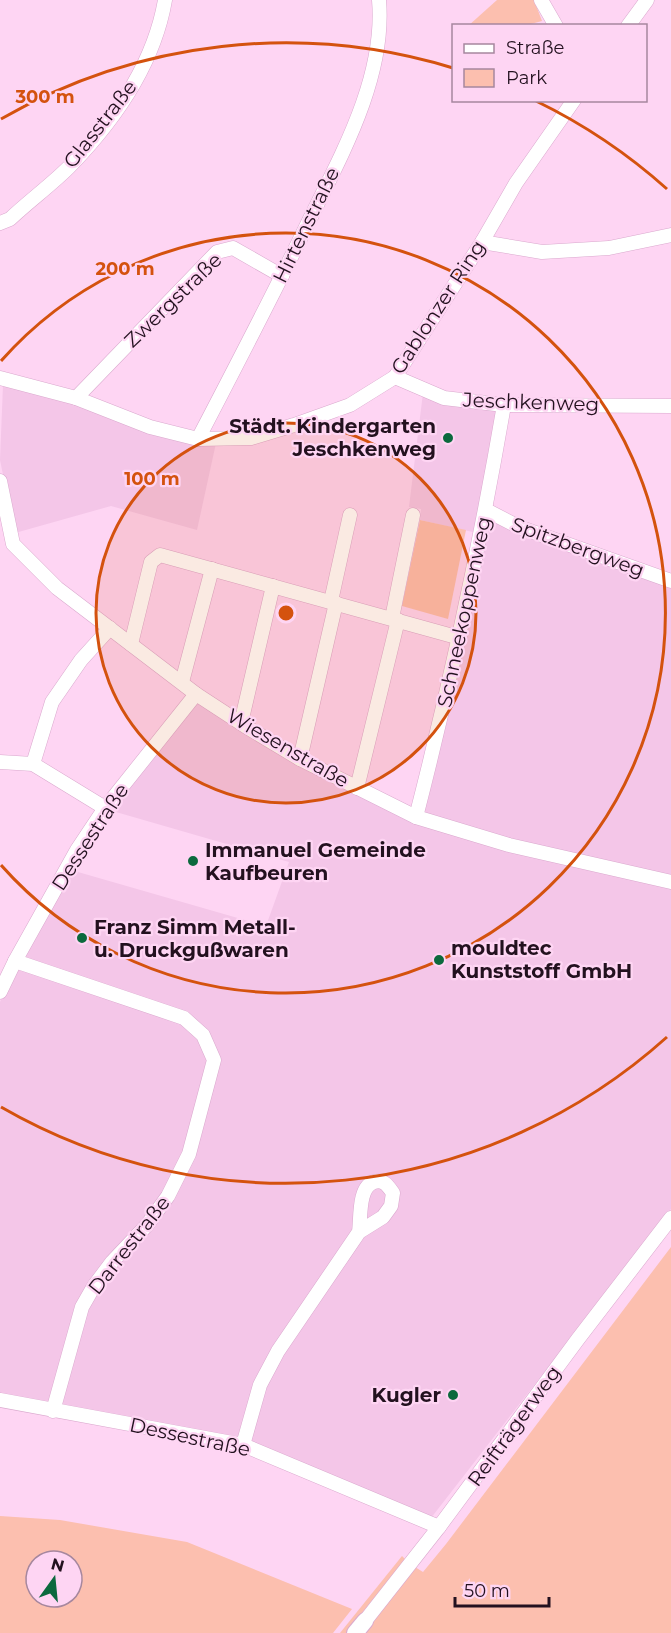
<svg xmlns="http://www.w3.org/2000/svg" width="671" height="1633" font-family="Montserrat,sans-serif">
<rect width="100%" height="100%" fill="#fed5f3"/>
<g fill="#f4c6e8">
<path d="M 3,385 L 216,443 L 197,530 L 111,506 L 15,533 L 0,460 Z"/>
<path d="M 423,393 L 500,408 L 477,533 L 420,520 L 421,509 L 409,507 Z"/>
<path d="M 489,514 L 671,584 L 671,1209 L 431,1518 L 267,1449 L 0,1396 L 0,1002 L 18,963 L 71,870 L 266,926 L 289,862 L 109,810 L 197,700 L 421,824 Z"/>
</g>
<g fill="#fcbfaf" fill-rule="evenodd">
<path d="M 497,0 L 534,0 L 542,21 L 527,25 L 468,26 Z"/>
<path d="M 420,520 L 466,530 L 448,619 L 402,606 Z"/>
<path d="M 671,1247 L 671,1633 L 361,1633 L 415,1567 L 423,1572 L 446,1544 Z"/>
<path d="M 0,1516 L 60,1520 L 187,1542 L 352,1609 L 333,1633 L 0,1633 ZM 36,1561 L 72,1561 L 72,1597 L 36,1597 Z"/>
<path d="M 402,1556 L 405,1559 L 346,1633 L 340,1633 Z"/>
</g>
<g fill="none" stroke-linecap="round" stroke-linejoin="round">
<defs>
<g id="minor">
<path d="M 541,0 L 556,26"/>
<path d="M 628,26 L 647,0"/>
<path d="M 0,223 L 10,219 C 29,201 51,185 69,167 C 114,121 154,64 165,0"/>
<path d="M 482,242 L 542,252 L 609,248 L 671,235"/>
<path d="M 395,377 L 444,398 L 504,405 L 671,406"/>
<path d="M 0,378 L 76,398 L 150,427 L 198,439 L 251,438 L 294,425 L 350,405 L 395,377 L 482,242 L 516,183 L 574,100"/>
<path d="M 76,398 L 217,252 L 233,248 L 282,276"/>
<path d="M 198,439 C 234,370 270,301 304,231 C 338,161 386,80 379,0"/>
<path d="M 0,481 L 13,544 L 57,588 L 196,694 L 245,726 L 300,759 L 416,817 L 509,845 L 671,882"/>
<path d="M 486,510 L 519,527 L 671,581"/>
<path d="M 331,601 L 350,515"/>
<path d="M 392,618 L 413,515"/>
<path d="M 131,644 L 151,562 L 160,555 L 460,638"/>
<path d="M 182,682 L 212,569"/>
<path d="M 241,723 L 273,586"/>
<path d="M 300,759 L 336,603"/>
<path d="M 0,762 L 33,764 L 105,808"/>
<path d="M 33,764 L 52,702 L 81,660 L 110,628"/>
<path d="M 357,788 L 398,620"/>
<path d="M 416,817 C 451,681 480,544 504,405"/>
<path d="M 15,961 L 184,1018 L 203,1035 L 214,1060 L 189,1154 L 168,1196 L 147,1225 L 112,1262 L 94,1286 L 82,1307 L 53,1411"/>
<path d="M 0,992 L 15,961 L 77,850 L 105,808 L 196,694"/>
<path d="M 0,1400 L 243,1445 L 439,1527"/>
<path d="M 243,1445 L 260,1385 L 278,1351 L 359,1232 L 383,1217 L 391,1206 L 393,1193 C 388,1186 384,1179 374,1182 C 358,1187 361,1218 359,1232"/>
<path d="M 365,1621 L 439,1527 L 578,1339 L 671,1218"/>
</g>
<path id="tertiary" d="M 355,1633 L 365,1621"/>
</defs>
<use href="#minor" stroke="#daa9ce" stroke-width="15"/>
<use href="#tertiary" stroke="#daa9ce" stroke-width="18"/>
<use href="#minor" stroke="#fff" stroke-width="14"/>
<use href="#tertiary" stroke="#fff" stroke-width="16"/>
</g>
<circle cx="286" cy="613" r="190" fill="#d4520e" fill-opacity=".12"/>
<g fill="none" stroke="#d4520e" stroke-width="3">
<circle cx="286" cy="613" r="190"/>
<path d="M1 361A380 380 0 1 1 1 865"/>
<path d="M667 1037A570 570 0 0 1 1 1107M1 119A570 570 0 0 1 453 68M536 101A570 570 0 0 1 667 189"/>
</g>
<g fill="#0b693d" stroke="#fed5f3" stroke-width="2">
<circle cx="448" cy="438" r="6"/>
<circle cx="193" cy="861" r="6"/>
<circle cx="82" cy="938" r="6"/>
<circle cx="439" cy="960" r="6"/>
<circle cx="453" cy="1395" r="6"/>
</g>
<g text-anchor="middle" stroke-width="4.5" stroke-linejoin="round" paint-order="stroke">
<g font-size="20" fill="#23111f" stroke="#fed5f3">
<text transform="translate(100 124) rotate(-52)" y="7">Glasstraße</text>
<text transform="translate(306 225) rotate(-64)" y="7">Hirtenstraße</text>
<text transform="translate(173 300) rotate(-44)" y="7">Zwergstraße</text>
<text transform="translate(438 307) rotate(-57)" y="7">Gablonzer Ring</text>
<text transform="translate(531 402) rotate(2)" y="7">Jeschkenweg</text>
<text transform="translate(578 547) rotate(20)" y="7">Spitzbergweg</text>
<text transform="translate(464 612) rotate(-78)" y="7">Schneekoppenweg</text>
<text transform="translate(288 748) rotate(30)" y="7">Wiesenstraße</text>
<text transform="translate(90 837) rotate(-57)" y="7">Dessestraße</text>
<text transform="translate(129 1245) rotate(-52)" y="7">Darrestraße</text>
<text transform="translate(514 1426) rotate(-54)" y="7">Reifträgerweg</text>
<text transform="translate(190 1437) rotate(12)" y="7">Dessestraße</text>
</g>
<g font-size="20" font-weight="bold" fill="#23111f" stroke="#fed5f3" text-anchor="start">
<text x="436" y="433" text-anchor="end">Städt. Kindergarten<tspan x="436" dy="23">Jeschkenweg</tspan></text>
<text x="205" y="857">Immanuel Gemeinde<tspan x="205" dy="23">Kaufbeuren</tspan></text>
<text x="94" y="934">Franz Simm Metall-<tspan x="94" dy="23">u. Druckgußwaren</tspan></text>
<text x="451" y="955">mouldtec<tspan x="451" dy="23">Kunststoff GmbH</tspan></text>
<text x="441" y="1402" text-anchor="end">Kugler</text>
</g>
</g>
<circle cx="286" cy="613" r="9" fill="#d4520e" stroke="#fed5f3" stroke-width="3"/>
<g font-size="18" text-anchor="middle" font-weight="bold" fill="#d4520e" stroke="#fed5f3" stroke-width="4.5" stroke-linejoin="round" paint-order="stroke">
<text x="45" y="103">300 m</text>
<text x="125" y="275">200 m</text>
<text x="152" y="485">100 m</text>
</g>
<rect x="452" y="24" width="195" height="78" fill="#fed5f3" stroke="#a6879e" stroke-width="1.5"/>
<rect x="464" y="44" width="30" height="9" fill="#ffffff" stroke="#a6879e" stroke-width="1.5"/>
<text x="506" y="54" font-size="18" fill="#23111f">Straße</text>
<rect x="464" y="69" width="30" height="18" fill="#fcbfaf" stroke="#a6879e" stroke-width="1.5"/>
<text x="506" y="84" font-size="18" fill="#23111f">Park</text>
<g transform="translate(54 1579) rotate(15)"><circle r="28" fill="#fed5f3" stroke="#a6879e" stroke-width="1.5"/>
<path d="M0-4.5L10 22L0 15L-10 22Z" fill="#0b693d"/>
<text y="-9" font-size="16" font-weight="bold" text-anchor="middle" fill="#23111f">N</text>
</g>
<path d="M455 1597v9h94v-9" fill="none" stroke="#23111f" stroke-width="3"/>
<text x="464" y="1597" font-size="18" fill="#23111f" stroke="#fed5f3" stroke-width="4.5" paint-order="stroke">50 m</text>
</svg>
